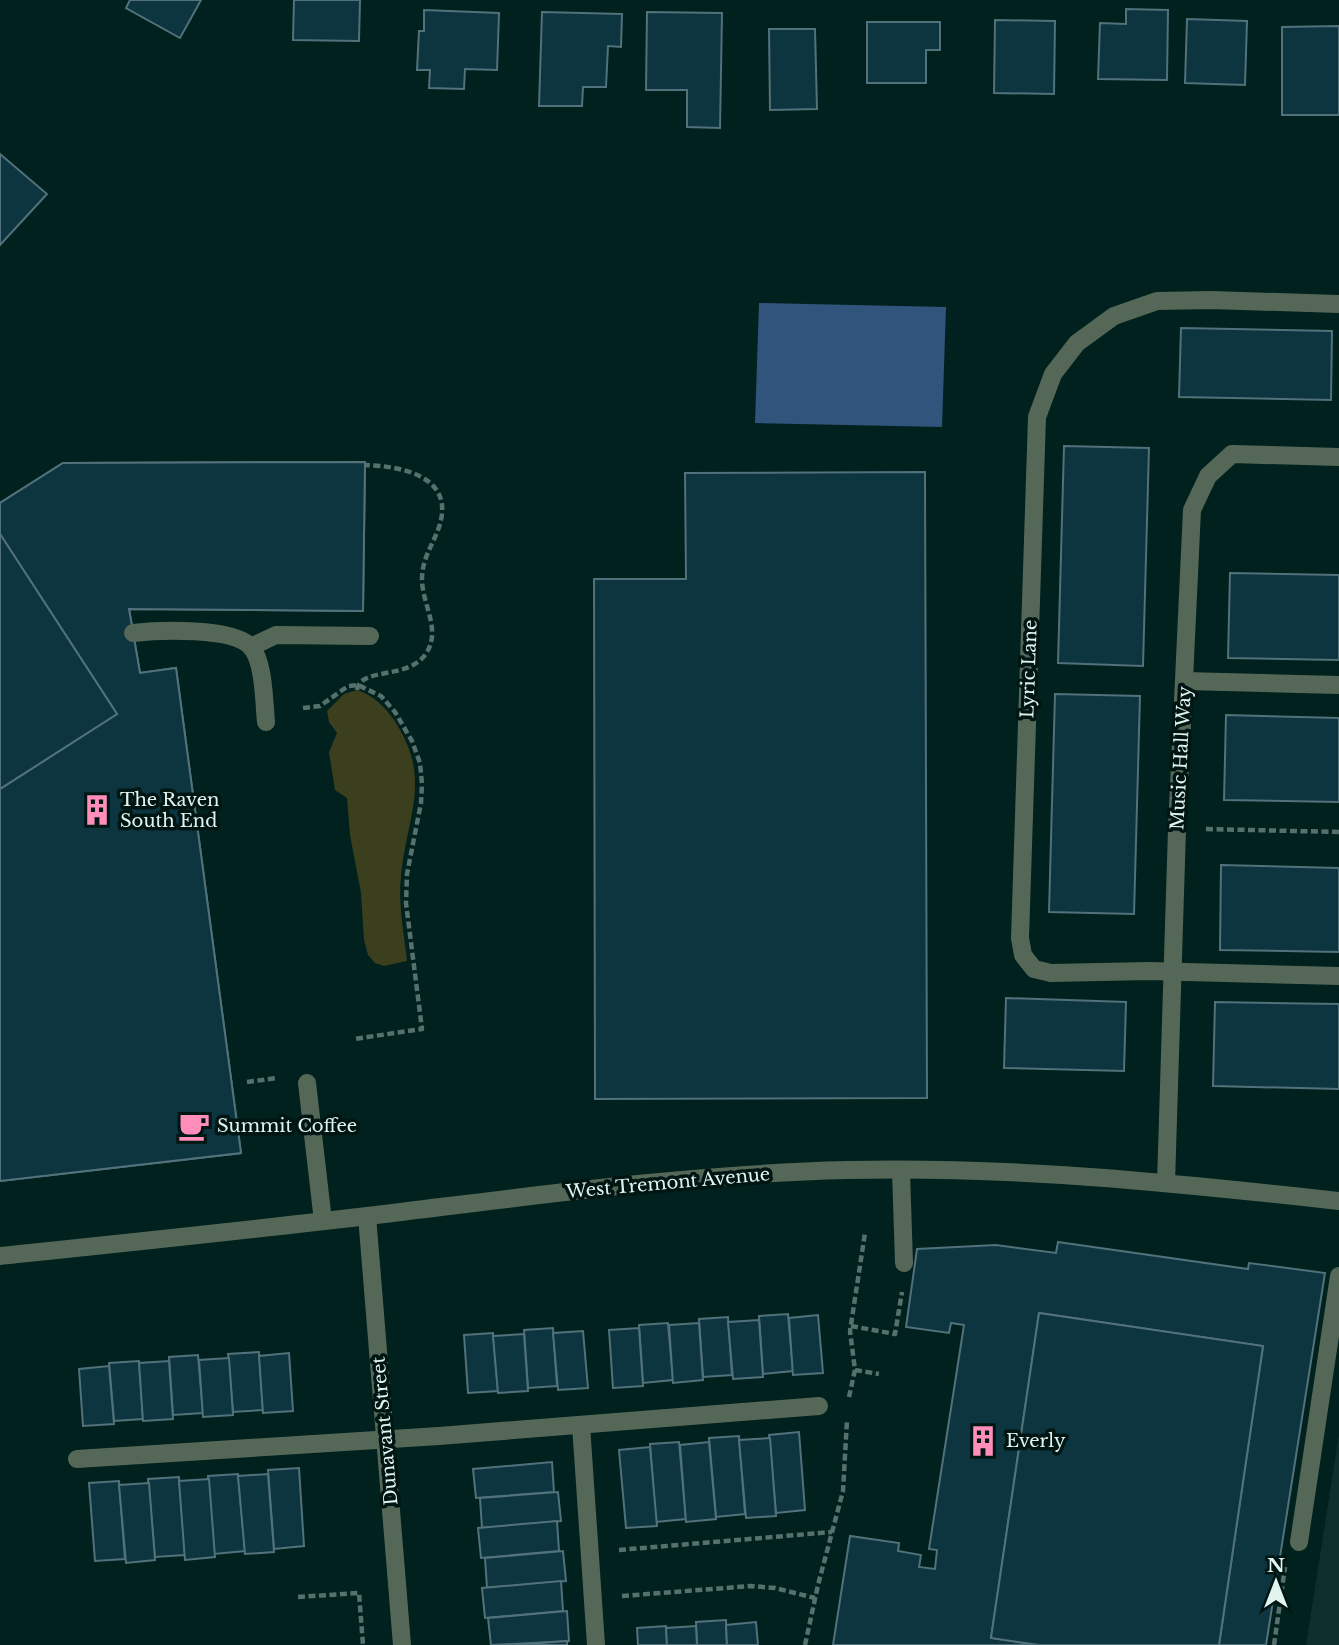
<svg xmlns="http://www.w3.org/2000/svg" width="1339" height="1645" font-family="'Libre Baskerville',serif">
<rect width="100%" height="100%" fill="#00211d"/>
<path fill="#0d2e2a" d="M 1339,1434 L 1339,1645 L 1306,1645 Z"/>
<path fill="#3b3f1e" d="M 357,690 C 373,695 384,706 394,720 C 433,779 407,814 401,876 C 398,905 404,933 407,961 L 384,966 L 375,963 L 368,955 L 364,940 L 361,893 L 350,835 L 347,798 L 335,790 L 329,752 L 337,733 L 329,722 L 327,711 L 344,694 Z"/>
<path fill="#31547c" d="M 759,303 L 946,307 L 942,427 L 755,423 Z"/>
<g fill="#0d353f" stroke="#51717b" stroke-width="2">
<path d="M 130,0 L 201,0 L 180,38 L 126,8 Z"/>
<path d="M 294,0 L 360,0 L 359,41 L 293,40 Z"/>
<path d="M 1126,9 L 1168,10 L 1167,80 L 1098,79 L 1100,23 L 1126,24 Z"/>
<path d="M 424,10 L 499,13 L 497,70 L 465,69 L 464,89 L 429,88 L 430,70 L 417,70 L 419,31 L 424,31 Z"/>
<path d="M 542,12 L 622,14 L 621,47 L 608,46 L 606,87 L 583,87 L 582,106 L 539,106 Z"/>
<path d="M 647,12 L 722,13 L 720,128 L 687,127 L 687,90 L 646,90 Z"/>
<path d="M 1187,19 L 1247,21 L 1245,85 L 1185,83 Z"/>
<path d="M 995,20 L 1055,21 L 1054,94 L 994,93 Z"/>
<path d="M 867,22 L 940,22 L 940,50 L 926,50 L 926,83 L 867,83 Z"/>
<path d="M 1339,26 L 1339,115 L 1282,115 L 1282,27 Z"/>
<path d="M 769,29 L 815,29 L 817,109 L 770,110 Z"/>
<path d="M 0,154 L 47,194 L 0,245 Z"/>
<path d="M 1181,328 L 1332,331 L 1331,400 L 1179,397 Z"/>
<path d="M 1064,446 L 1149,448 L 1143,666 L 1058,663 Z"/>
<path d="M 365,462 L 363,611 L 129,609 L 140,673 L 176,668 L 241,1153 L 0,1181 L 0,1050 L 105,1036 L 78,832 L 0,877 L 0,789 L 117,714 L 0,534 L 0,503 L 63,463 Z"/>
<path d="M 365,462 L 363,611 L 129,609 L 140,673 L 176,668 L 241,1153 L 0,1181 L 0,789 L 117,714 L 0,534 L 0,503 L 63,463 Z"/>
<path d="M 925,472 L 927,1098 L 595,1099 L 594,579 L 686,579 L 685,473 Z"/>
<path d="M 0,534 L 117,714 L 0,789 Z"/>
<path d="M 1230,573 L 1339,575 L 1339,660 L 1228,658 Z"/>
<path d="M 1055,694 L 1140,696 L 1134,914 L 1049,912 Z"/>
<path d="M 1226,715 L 1339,718 L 1339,802 L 1224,800 Z"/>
<path d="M 1221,865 L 1339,868 L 1339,952 L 1220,950 Z"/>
<path d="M 1006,998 L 1126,1002 L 1124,1071 L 1004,1068 Z"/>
<path d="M 1215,1002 L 1339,1004 L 1339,1089 L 1213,1086 Z"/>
<path d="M 1058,1242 L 1248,1269 L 1249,1263 L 1325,1273 L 1266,1645 L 1219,1645 L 1263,1346 L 1039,1313 L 991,1638 L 1039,1645 L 833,1645 L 850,1536 L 899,1543 L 898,1551 L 921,1555 L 919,1567 L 935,1569 L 937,1550 L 929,1549 L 964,1325 L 951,1323 L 949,1333 L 906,1327 L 917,1249 L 996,1245 L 1056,1253 Z"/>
<path d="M 1039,1313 L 1263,1346 L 1219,1645 L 1039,1645 L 991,1638 Z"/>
<path d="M 788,1314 L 793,1371 L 763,1374 L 759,1316 Z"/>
<path d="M 818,1315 L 823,1373 L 793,1375 L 789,1318 Z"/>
<path d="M 728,1317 L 732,1375 L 703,1377 L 699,1319 Z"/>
<path d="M 759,1320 L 763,1377 L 733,1379 L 728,1322 Z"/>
<path d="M 668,1323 L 673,1380 L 643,1383 L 639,1325 Z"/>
<path d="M 699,1323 L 703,1380 L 673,1383 L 669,1325 Z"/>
<path d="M 553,1328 L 557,1386 L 528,1388 L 524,1330 Z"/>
<path d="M 639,1328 L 643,1386 L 613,1388 L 609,1330 Z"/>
<path d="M 583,1331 L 588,1388 L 558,1390 L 553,1333 Z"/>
<path d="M 493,1333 L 498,1391 L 468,1393 L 464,1335 Z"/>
<path d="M 524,1334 L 528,1391 L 498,1393 L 493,1336 Z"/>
<path d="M 259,1352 L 263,1410 L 233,1412 L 228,1354 Z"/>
<path d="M 289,1353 L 293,1411 L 263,1413 L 259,1356 Z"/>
<path d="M 198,1355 L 203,1413 L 173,1415 L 169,1357 Z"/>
<path d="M 229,1358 L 233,1415 L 203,1417 L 199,1360 Z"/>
<path d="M 139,1361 L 143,1419 L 114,1421 L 109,1363 Z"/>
<path d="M 169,1361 L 173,1419 L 143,1421 L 139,1363 Z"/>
<path d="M 109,1366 L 114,1424 L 83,1426 L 79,1369 Z"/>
<path d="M 799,1432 L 805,1510 L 776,1513 L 769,1435 Z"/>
<path d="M 739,1436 L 745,1514 L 716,1517 L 709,1438 Z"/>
<path d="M 770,1438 L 776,1516 L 746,1518 L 739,1440 Z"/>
<path d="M 679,1442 L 686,1519 L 656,1522 L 650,1444 Z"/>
<path d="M 709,1442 L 716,1519 L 686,1522 L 680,1445 Z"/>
<path d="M 650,1447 L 657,1526 L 626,1528 L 619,1450 Z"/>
<path d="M 552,1462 L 554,1492 L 476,1498 L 473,1469 Z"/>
<path d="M 299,1468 L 304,1546 L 274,1549 L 268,1470 Z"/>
<path d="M 238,1474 L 245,1551 L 214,1554 L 208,1476 Z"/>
<path d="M 268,1474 L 274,1552 L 245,1554 L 238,1476 Z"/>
<path d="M 179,1477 L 185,1555 L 155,1557 L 148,1479 Z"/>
<path d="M 209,1479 L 215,1557 L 185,1560 L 179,1481 Z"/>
<path d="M 119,1481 L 125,1559 L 95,1561 L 89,1483 Z"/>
<path d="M 149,1483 L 155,1560 L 126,1563 L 119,1485 Z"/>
<path d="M 558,1492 L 561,1521 L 482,1528 L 480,1498 Z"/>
<path d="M 557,1521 L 559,1551 L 481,1558 L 478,1528 Z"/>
<path d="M 563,1551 L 566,1581 L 487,1588 L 485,1558 Z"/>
<path d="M 561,1581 L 563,1611 L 485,1618 L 482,1588 Z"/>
<path d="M 567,1611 L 569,1641 L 491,1645 L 488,1618 Z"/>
<path d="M 726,1620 L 727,1645 L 697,1645 L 696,1622 Z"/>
<path d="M 756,1622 L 758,1645 L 727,1645 L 726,1625 Z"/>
<path d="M 666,1626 L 667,1645 L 638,1645 L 637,1628 Z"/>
<path d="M 696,1626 L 697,1645 L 667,1645 L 666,1628 Z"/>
<path d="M 567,1641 L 567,1645 L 514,1645 Z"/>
</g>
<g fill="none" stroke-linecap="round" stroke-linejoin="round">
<g stroke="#56716d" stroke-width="4.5" stroke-dasharray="7 3.5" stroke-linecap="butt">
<path d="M 357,690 C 360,666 410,681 427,652 C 441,629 422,604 422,579 C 422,557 434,544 440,524 C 454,475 399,466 365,465"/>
<path d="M 303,708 L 320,706 L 348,686 L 358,685 L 381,696 L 395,712 L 412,741 L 420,763 L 422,784 L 421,803 L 407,874 L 406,903 L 422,1029 L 354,1039"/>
<path d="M 1206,829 L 1339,832"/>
<path d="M 247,1082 L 277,1078"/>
<path d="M 851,1326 L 895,1334 L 902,1292"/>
<path d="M 855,1370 L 879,1374"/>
<path d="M 849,1397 L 855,1370 L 850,1331 L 865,1233"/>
<path d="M 619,1550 L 832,1532"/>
<path d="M 622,1596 L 751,1586 L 775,1588 L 815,1598"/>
<path d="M 298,1597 L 359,1593 L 363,1645"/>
<path d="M 805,1645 L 818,1585 L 843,1491 L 847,1420"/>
<path d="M 1274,1645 L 1285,1567"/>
</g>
<g stroke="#556858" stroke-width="18">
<path d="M 1339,304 L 1211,300 L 1157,301 L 1114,316 L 1077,343 L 1053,374 L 1037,417 L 1020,938 L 1023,955 L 1034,969 L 1051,973 L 1149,971 L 1339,976"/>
<path d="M 133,633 C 158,630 234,627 251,647 C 264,661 264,702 266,722"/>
<path d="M 251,647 L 276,635 L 370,636"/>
<path d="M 1185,681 L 1339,685"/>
<path d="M 307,1083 L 323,1221"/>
<path d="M 901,1171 L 904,1263"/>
<path d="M 1166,1183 L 1177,829 L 1192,510 L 1208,476 L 1232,454 L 1339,457"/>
<path d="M 367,1216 L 402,1645"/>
<path d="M 0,1256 C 125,1243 251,1230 376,1215 C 533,1196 689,1174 847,1170 C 1012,1166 1176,1183 1339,1201"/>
<path d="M 581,1425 L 596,1645"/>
<path d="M 77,1459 L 439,1436 L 819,1406"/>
<path d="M 1299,1542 L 1339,1276"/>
</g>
</g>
<defs>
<symbol id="building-bare" viewBox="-9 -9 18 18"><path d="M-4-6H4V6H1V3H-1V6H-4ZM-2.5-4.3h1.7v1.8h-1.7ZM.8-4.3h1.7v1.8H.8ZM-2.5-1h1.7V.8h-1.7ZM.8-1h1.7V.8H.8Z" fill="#ff8ebb" stroke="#001613" stroke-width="2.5" paint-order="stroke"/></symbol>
<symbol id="cafe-bare" viewBox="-9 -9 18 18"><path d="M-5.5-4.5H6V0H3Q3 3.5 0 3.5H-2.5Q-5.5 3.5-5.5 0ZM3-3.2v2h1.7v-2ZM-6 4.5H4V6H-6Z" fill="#ff8ebb" stroke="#001613" stroke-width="2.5" paint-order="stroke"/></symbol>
</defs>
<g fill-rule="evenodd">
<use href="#building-bare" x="75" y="788" width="44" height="44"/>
<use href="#cafe-bare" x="172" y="1104" width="44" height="44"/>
<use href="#building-bare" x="961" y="1419" width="44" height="44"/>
</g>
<g text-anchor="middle" stroke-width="7" stroke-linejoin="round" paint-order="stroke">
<g font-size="18" fill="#e2f4f0" stroke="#001613">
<text transform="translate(1029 669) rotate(-88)" y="6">Lyric Lane</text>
<text transform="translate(1181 758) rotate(-87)" y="6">Music Hall Way</text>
<text transform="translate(668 1183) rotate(-5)" y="6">West Tremont Avenue</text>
<text transform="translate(385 1431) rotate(-95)" y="6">Dunavant Street</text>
</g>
<g font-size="18" fill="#e2f4f0" stroke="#001613" text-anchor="start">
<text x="120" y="806">The Raven<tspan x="120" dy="21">South End</tspan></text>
<text x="217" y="1132">Summit Coffee</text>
<text x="1006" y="1447">Everly</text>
</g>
</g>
<g transform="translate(1276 1582)" stroke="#001613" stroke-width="5" paint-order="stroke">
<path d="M0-5L12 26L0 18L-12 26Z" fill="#e2f4f0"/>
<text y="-10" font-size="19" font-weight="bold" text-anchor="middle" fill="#e2f4f0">N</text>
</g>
</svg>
